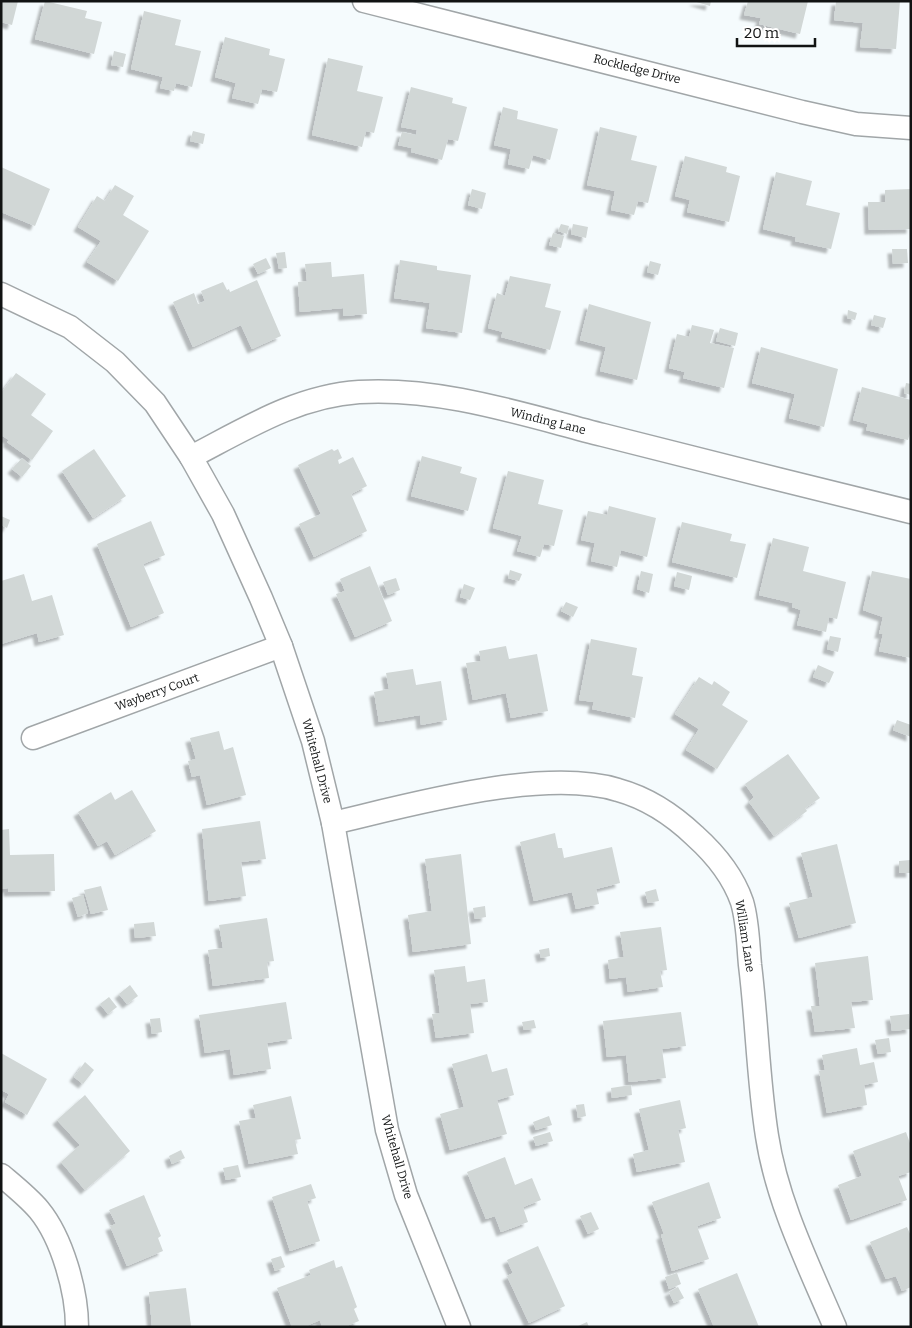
<svg xmlns="http://www.w3.org/2000/svg" width="912" height="1328" font-family="Bitter,serif">
<defs>
<filter id="shadow"><feDropShadow dx="-4.5" dy="4.5" stdDeviation="1" flood-color="#0004"/></filter>
</defs>
<rect width="100%" height="100%" fill="#f5fbfd"/>
<g fill="#d1d7d6" filter="url(#shadow)">
<path d="M 1,1 L 18,1 L 12,25 L 1,22 Z"/>
<path d="M 45,1 L 87,11 L 85,18 L 102,22 L 94,54 L 35,39 Z"/>
<path d="M 693,1 L 711,1 L 710,6 Z"/>
<path d="M 748,1 L 808,1 L 800,34 L 759,24 L 761,18 L 744,15 Z"/>
<path d="M 836,1 L 900,1 L 896,49 L 860,47 L 863,23 L 834,20 Z"/>
<path d="M 144,11 L 181,20 L 175,45 L 201,51 L 192,87 L 176,83 L 174,91 L 160,88 L 163,77 L 131,69 Z"/>
<path d="M 225,37 L 270,49 L 269,55 L 285,59 L 277,92 L 262,89 L 258,104 L 232,98 L 236,83 L 215,77 Z"/>
<path d="M 114,51 L 126,54 L 123,67 L 111,65 Z"/>
<path d="M 328,58 L 363,66 L 357,91 L 383,97 L 374,133 L 366,131 L 362,147 L 312,135 Z"/>
<path d="M 411,87 L 453,98 L 452,103 L 467,107 L 458,141 L 448,139 L 442,160 L 411,152 L 412,148 L 398,145 L 402,132 L 416,135 L 417,130 L 401,127 Z"/>
<path d="M 503,107 L 518,111 L 517,119 L 558,129 L 550,160 L 533,155 L 529,169 L 508,164 L 511,149 L 494,145 Z"/>
<path d="M 600,127 L 637,136 L 631,160 L 657,166 L 648,203 L 638,201 L 634,215 L 611,210 L 615,191 L 587,185 Z"/>
<path d="M 193,131 L 205,134 L 203,144 L 190,141 Z"/>
<path d="M 685,156 L 727,167 L 726,172 L 740,176 L 729,222 L 687,212 L 690,200 L 675,196 Z"/>
<path d="M 1,167 L 50,189 L 35,226 L 1,212 Z"/>
<path d="M 776,172 L 812,181 L 806,205 L 840,213 L 831,249 L 795,241 L 796,237 L 763,229 Z"/>
<path d="M 115,185 L 134,196 L 123,215 L 149,231 L 118,281 L 87,262 L 101,241 L 78,227 L 97,196 L 105,201 Z"/>
<path d="M 472,189 L 486,193 L 482,209 L 468,205 Z"/>
<path d="M 911,189 L 911,229 L 869,230 L 868,202 L 885,202 L 885,190 Z"/>
<path d="M 561,224 L 569,226 L 567,234 L 558,231 Z"/>
<path d="M 573,224 L 588,227 L 586,238 L 571,234 Z"/>
<path d="M 553,233 L 564,236 L 561,248 L 549,245 Z"/>
<path d="M 892,249 L 907,249 L 908,263 L 893,264 Z"/>
<path d="M 285,252 L 287,268 L 279,269 L 276,253 Z"/>
<path d="M 266,258 L 271,268 L 258,274 L 253,264 Z"/>
<path d="M 400,260 L 437,266 L 437,270 L 471,275 L 462,333 L 426,328 L 430,303 L 394,298 Z"/>
<path d="M 650,261 L 661,264 L 658,275 L 647,272 Z"/>
<path d="M 331,262 L 332,277 L 364,274 L 367,314 L 343,316 L 343,308 L 300,312 L 298,282 L 307,281 L 305,264 Z"/>
<path d="M 510,276 L 551,284 L 545,307 L 561,311 L 550,350 L 501,337 L 503,332 L 488,328 L 497,293 L 505,296 Z"/>
<path d="M 257,280 L 281,336 L 252,349 L 241,325 L 193,347 L 173,302 L 194,293 L 198,304 L 205,301 L 201,291 L 223,282 L 227,290 L 229,289 L 230,292 Z"/>
<path d="M 589,304 L 651,322 L 637,380 L 600,371 L 606,347 L 580,340 Z"/>
<path d="M 848,310 L 857,313 L 855,320 L 847,318 Z"/>
<path d="M 874,315 L 886,318 L 883,328 L 871,325 Z"/>
<path d="M 692,325 L 714,330 L 710,343 L 734,348 L 724,388 L 683,378 L 685,372 L 669,368 L 677,334 L 689,337 Z"/>
<path d="M 720,328 L 738,333 L 735,346 L 716,341 Z"/>
<path d="M 761,347 L 838,369 L 824,427 L 789,418 L 795,394 L 752,383 Z"/>
<path d="M 16,373 L 46,394 L 31,415 L 53,431 L 32,460 L 7,442 L 9,440 L 1,435 L 1,393 Z"/>
<path d="M 906,383 L 911,384 L 911,395 L 904,393 Z"/>
<path d="M 862,387 L 911,400 L 911,430 L 908,440 L 866,430 L 868,424 L 853,420 Z"/>
<path d="M 94,449 L 126,496 L 93,518 L 62,471 Z"/>
<path d="M 332,449 L 334,451 L 338,449 L 342,458 L 338,460 L 339,464 L 353,457 L 367,486 L 351,494 L 367,531 L 314,557 L 299,524 L 321,514 L 298,465 Z"/>
<path d="M 422,456 L 462,467 L 460,473 L 477,478 L 468,511 L 411,496 Z"/>
<path d="M 22,458 L 31,466 L 22,477 L 12,469 Z"/>
<path d="M 508,471 L 544,480 L 538,504 L 563,510 L 554,546 L 544,544 L 540,557 L 517,551 L 522,536 L 493,528 Z"/>
<path d="M 609,506 L 656,518 L 647,557 L 621,550 L 617,567 L 591,561 L 595,543 L 581,540 L 588,511 L 607,515 Z"/>
<path d="M 1,516 L 10,520 L 7,528 L 1,525 Z"/>
<path d="M 151,521 L 165,555 L 143,564 L 164,613 L 131,627 L 97,544 Z"/>
<path d="M 682,522 L 732,534 L 730,541 L 746,544 L 737,578 L 672,562 Z"/>
<path d="M 773,538 L 809,547 L 803,571 L 846,582 L 837,619 L 829,617 L 826,632 L 797,625 L 801,610 L 792,607 L 793,603 L 759,595 Z"/>
<path d="M 370,566 L 392,621 L 355,637 L 336,594 L 345,591 L 340,579 Z"/>
<path d="M 510,570 L 522,574 L 519,581 L 508,578 Z"/>
<path d="M 641,571 L 653,574 L 649,593 L 637,589 Z"/>
<path d="M 872,571 L 911,579 L 911,658 L 879,651 L 883,634 L 879,634 L 883,617 L 863,610 Z"/>
<path d="M 677,572 L 692,576 L 689,590 L 674,586 Z"/>
<path d="M 24,574 L 32,601 L 52,595 L 64,635 L 39,642 L 37,633 L 1,644 L 1,581 Z"/>
<path d="M 396,578 L 400,590 L 388,595 L 383,582 Z"/>
<path d="M 464,584 L 475,588 L 470,600 L 460,597 Z"/>
<path d="M 566,602 L 578,607 L 573,617 L 561,611 Z"/>
<path d="M 830,636 L 841,638 L 838,652 L 827,649 Z"/>
<path d="M 591,639 L 637,648 L 632,675 L 643,677 L 635,718 L 592,709 L 594,702 L 579,700 Z"/>
<path d="M 506,646 L 509,659 L 537,654 L 548,711 L 511,718 L 506,693 L 473,700 L 466,663 L 481,661 L 479,651 Z"/>
<path d="M 818,665 L 834,672 L 829,683 L 813,677 Z"/>
<path d="M 413,669 L 416,685 L 441,681 L 447,720 L 421,725 L 420,715 L 379,722 L 374,692 L 389,689 L 386,673 Z"/>
<path d="M 699,677 L 712,685 L 714,681 L 730,692 L 722,705 L 748,721 L 717,769 L 686,750 L 699,729 L 675,714 Z"/>
<path d="M 897,720 L 911,725 L 911,737 L 893,730 Z"/>
<path d="M 219,731 L 224,750 L 233,747 L 246,795 L 207,805 L 200,775 L 192,777 L 188,761 L 196,759 L 190,738 Z"/>
<path d="M 788,754 L 820,798 L 805,808 L 807,811 L 774,836 L 749,802 L 754,797 L 745,784 Z"/>
<path d="M 132,790 L 156,831 L 115,855 L 107,841 L 98,846 L 78,812 L 111,792 L 115,800 Z"/>
<path d="M 260,821 L 266,859 L 241,862 L 246,896 L 209,901 L 202,829 Z"/>
<path d="M 9,829 L 10,855 L 54,854 L 55,891 L 8,892 L 8,888 L 1,889 L 1,830 Z"/>
<path d="M 555,833 L 558,848 L 562,848 L 564,858 L 612,847 L 620,883 L 596,889 L 599,904 L 576,909 L 572,892 L 534,901 L 520,842 Z"/>
<path d="M 837,844 L 856,923 L 799,938 L 789,903 L 813,897 L 801,853 Z"/>
<path d="M 461,854 L 471,944 L 413,952 L 408,915 L 432,911 L 425,859 Z"/>
<path d="M 910,860 L 911,873 L 899,873 L 899,861 Z"/>
<path d="M 101,886 L 108,910 L 91,914 L 84,890 Z"/>
<path d="M 656,889 L 659,901 L 648,903 L 645,892 Z"/>
<path d="M 83,895 L 88,913 L 78,917 L 72,898 Z"/>
<path d="M 485,906 L 486,917 L 475,919 L 473,908 Z"/>
<path d="M 267,918 L 274,961 L 267,962 L 269,978 L 213,986 L 208,950 L 223,948 L 219,925 Z"/>
<path d="M 154,922 L 156,936 L 135,938 L 134,924 Z"/>
<path d="M 661,927 L 667,970 L 660,971 L 663,987 L 628,992 L 626,977 L 610,979 L 608,960 L 624,957 L 620,932 Z"/>
<path d="M 549,948 L 550,956 L 541,958 L 539,950 Z"/>
<path d="M 868,956 L 873,1000 L 851,1002 L 855,1028 L 815,1032 L 811,1006 L 820,1006 L 815,963 Z"/>
<path d="M 465,966 L 467,982 L 485,979 L 488,1002 L 470,1004 L 474,1033 L 436,1038 L 432,1014 L 440,1013 L 434,970 Z"/>
<path d="M 130,985 L 138,996 L 127,1004 L 119,994 Z"/>
<path d="M 109,997 L 117,1007 L 108,1014 L 100,1004 Z"/>
<path d="M 286,1002 L 292,1039 L 267,1043 L 271,1069 L 234,1075 L 230,1049 L 205,1053 L 199,1015 Z"/>
<path d="M 681,1012 L 686,1046 L 662,1049 L 666,1078 L 629,1082 L 626,1055 L 607,1057 L 603,1021 Z"/>
<path d="M 909,1014 L 911,1029 L 892,1031 L 890,1016 Z"/>
<path d="M 160,1018 L 162,1032 L 152,1034 L 150,1019 Z"/>
<path d="M 534,1020 L 536,1028 L 524,1030 L 522,1022 Z"/>
<path d="M 889,1038 L 891,1052 L 878,1054 L 875,1040 Z"/>
<path d="M 857,1048 L 860,1065 L 874,1062 L 878,1082 L 864,1085 L 867,1105 L 827,1113 L 819,1071 L 825,1070 L 822,1055 Z"/>
<path d="M 1,1053 L 47,1079 L 27,1115 L 5,1102 L 9,1094 L 1,1090 Z"/>
<path d="M 487,1054 L 492,1072 L 507,1068 L 514,1095 L 497,1100 L 507,1134 L 450,1150 L 440,1114 L 464,1107 L 452,1064 Z"/>
<path d="M 85,1062 L 94,1070 L 83,1084 L 74,1077 Z"/>
<path d="M 631,1085 L 632,1095 L 612,1098 L 611,1088 Z"/>
<path d="M 85,1095 L 130,1151 L 85,1190 L 61,1162 L 80,1145 L 57,1120 Z"/>
<path d="M 291,1096 L 301,1139 L 295,1140 L 298,1154 L 249,1164 L 239,1121 L 256,1118 L 253,1105 Z"/>
<path d="M 680,1100 L 686,1128 L 678,1130 L 685,1162 L 637,1172 L 633,1154 L 649,1150 L 639,1109 Z"/>
<path d="M 584,1104 L 586,1116 L 578,1118 L 576,1105 Z"/>
<path d="M 549,1116 L 552,1125 L 536,1130 L 533,1122 Z"/>
<path d="M 550,1132 L 553,1141 L 536,1146 L 533,1137 Z"/>
<path d="M 906,1132 L 911,1146 L 911,1172 L 898,1176 L 907,1200 L 851,1220 L 838,1185 L 862,1176 L 853,1151 Z"/>
<path d="M 181,1150 L 185,1158 L 172,1164 L 169,1156 Z"/>
<path d="M 505,1157 L 515,1185 L 532,1178 L 541,1200 L 523,1207 L 528,1222 L 501,1232 L 495,1216 L 486,1219 L 467,1172 Z"/>
<path d="M 238,1165 L 241,1177 L 226,1180 L 223,1168 Z"/>
<path d="M 709,1182 L 721,1218 L 697,1226 L 709,1259 L 672,1271 L 661,1235 L 664,1234 L 652,1202 Z"/>
<path d="M 311,1184 L 316,1198 L 307,1201 L 320,1241 L 290,1251 L 272,1197 Z"/>
<path d="M 144,1195 L 161,1236 L 158,1238 L 163,1251 L 127,1266 L 110,1226 L 116,1224 L 109,1210 Z"/>
<path d="M 591,1212 L 599,1229 L 588,1234 L 580,1216 Z"/>
<path d="M 907,1227 L 911,1236 L 911,1287 L 902,1291 L 896,1276 L 886,1279 L 870,1242 Z"/>
<path d="M 538,1246 L 565,1306 L 529,1323 L 507,1276 L 513,1273 L 507,1260 Z"/>
<path d="M 281,1256 L 285,1267 L 275,1271 L 271,1259 Z"/>
<path d="M 334,1260 L 336,1268 L 342,1266 L 357,1307 L 354,1309 L 359,1321 L 344,1327 L 322,1327 L 320,1320 L 304,1327 L 292,1327 L 277,1288 L 311,1275 L 309,1270 Z"/>
<path d="M 677,1273 L 681,1284 L 669,1289 L 665,1277 Z"/>
<path d="M 737,1273 L 759,1327 L 714,1327 L 698,1289 Z"/>
<path d="M 678,1287 L 684,1298 L 674,1303 L 669,1292 Z"/>
<path d="M 186,1288 L 191,1326 L 152,1327 L 149,1292 Z"/>
<path d="M 587,1322 L 589,1327 L 576,1327 Z"/>
</g>
<g fill="none" stroke-linecap="round" stroke-linejoin="round">
<defs>
<g id="minor">
<path d="M 364,1 L 802,112 L 856,124 L 911,128"/>
<path d="M 1,294 L 70,327 L 115,362 L 155,403 L 191,457 L 223,514 L 261,598 L 281,646 L 313,741 L 333,823 L 387,1130 L 406,1195 L 459,1327"/>
<path d="M 191,457 C 245,429 297,396 359,392 C 442,387 524,415 603,435 C 706,461 808,487 911,512"/>
<path d="M 33,738 L 281,646"/>
<path d="M 333,823 C 410,805 543,767 618,790 C 647,798 674,816 695,836 C 715,854 733,876 742,902 C 748,922 748,944 750,965 C 757,1021 758,1079 767,1136 C 777,1202 809,1266 835,1327"/>
<path d="M 1,1175 C 14,1186 28,1197 39,1210 C 62,1238 77,1291 77,1327"/>
</g>
</defs>
<use href="#minor" stroke="#a1a6a8" stroke-width="25"/>
<use href="#minor" stroke="#fff" stroke-width="22"/>
</g>
<g text-anchor="middle" stroke-width="4" stroke-linejoin="round" paint-order="stroke">
<g font-size="12" fill="#111313" stroke="#fff">
<text transform="translate(637 69) rotate(14)" y="4">Rockledge Drive</text>
<text transform="translate(548 421) rotate(14)" y="4">Winding Lane</text>
<text transform="translate(157 692) rotate(-20)" y="4">Wayberry Court</text>
<text transform="translate(317 761) rotate(75)" y="4">Whitehall Drive</text>
<text transform="translate(745 936) rotate(81)" y="4">William Lane</text>
<text transform="translate(397 1157) rotate(74)" y="4">Whitehall Drive</text>
</g>
</g>
<rect width="912" height="1328" fill="none" stroke="#111313" stroke-width="5"/>
<path d="M737 38v8h78v-8" fill="none" stroke="#111313" stroke-width="2.5"/>
<text x="744" y="38" font-size="15" fill="#111313" stroke="#ffffff" stroke-width="4" paint-order="stroke">20 m</text>
</svg>
